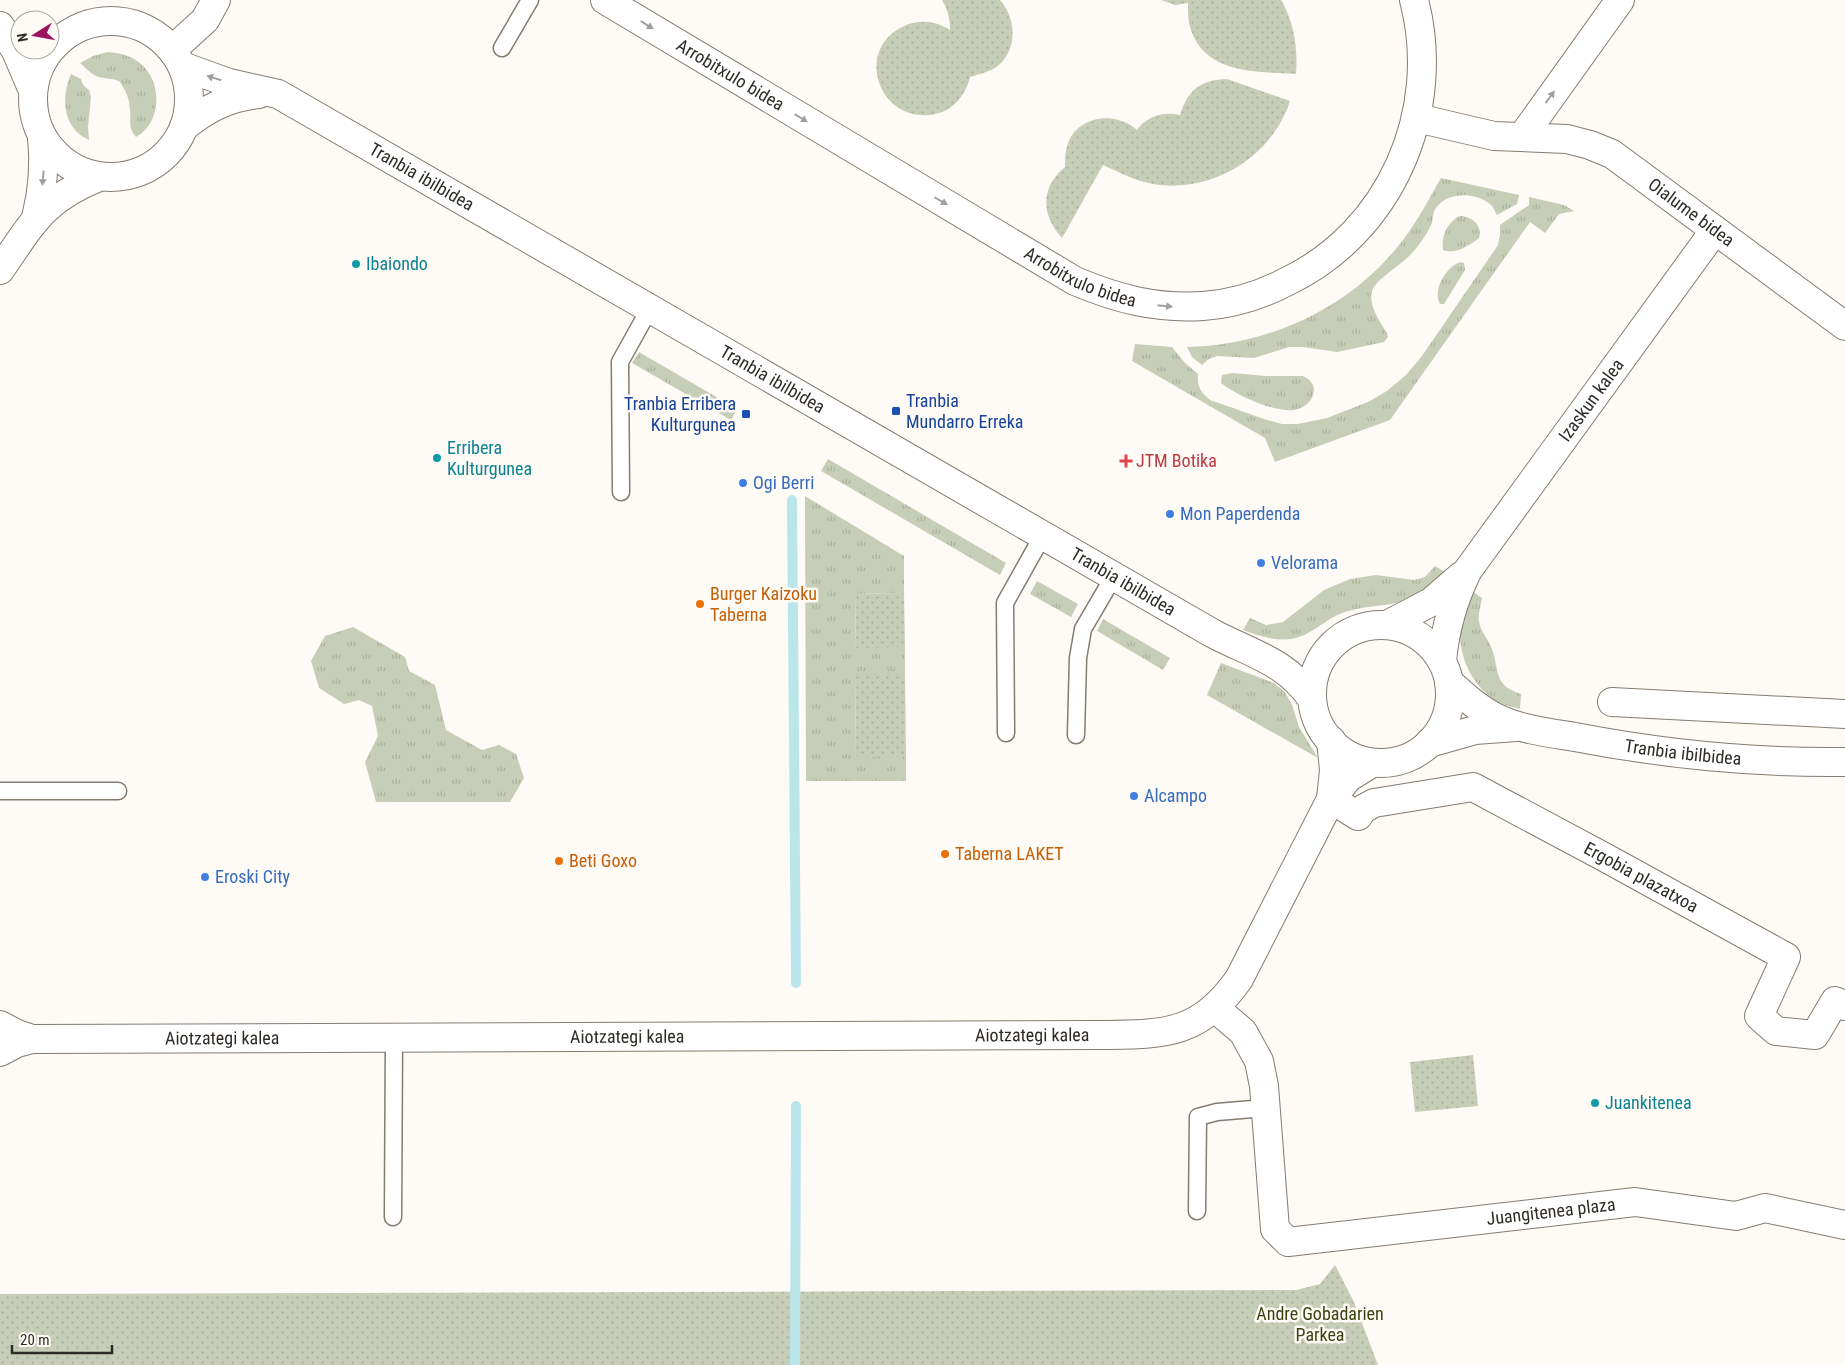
<svg xmlns="http://www.w3.org/2000/svg" width="1845" height="1365" font-family="'Roboto Condensed',sans-serif">
<defs>
<pattern id="grass-tufts" width="24" height="20" patternUnits="userSpaceOnUse" patternTransform="scale(1.25)"><rect width="24" height="20" fill="#c7ceb7"/><path d="M3 7l-1-3M5 7V3M7 7l1-3M15 17l-1-3M17 17v-4M19 17l1-3" fill="none" stroke="#abb19d"/></pattern>
<pattern id="park-dots" width="8" height="8" patternUnits="userSpaceOnUse" patternTransform="scale(1.25)"><rect width="8" height="8" fill="#c7ceb7"/><path d="M2 2h.1M6 6h.1" fill="none" stroke="#abb19d" stroke-width="1.8" stroke-linecap="round"/></pattern>
</defs>
<rect width="100%" height="100%" fill="#fefaf5"/>
<g fill="url(#grass-tufts)">
<path d="M 108,52 C 117,53 125,54 134,59 C 162,74 165,121 136,137 C 128,127 131,123 130,111 C 130,100 126,90 119,81 C 111,78 101,79 94,75 C 89,72 85,67 80,63 L 93,56 Z"/>
<path d="M 71,74 L 81,79 L 83,85 L 89,90 L 91,97 L 88,127 L 89,140 C 62,128 61,97 71,74 Z"/>
<path d="M 1441,178 L 1519,195 L 1517,204 L 1497,215 C 1495,212 1494,208 1491,205 C 1477,192 1448,191 1436,208 C 1433,212 1433,218 1432,223 C 1427,234 1419,246 1410,255 C 1401,265 1375,280 1372,291 C 1368,305 1380,322 1387,333 L 1388,337 L 1384,342 L 1337,352 L 1303,347 L 1289,347 L 1254,358 L 1217,356 L 1209,359 L 1202,365 L 1192,357 L 1187,347 C 1271,345 1352,307 1403,240 C 1418,220 1429,199 1441,178 Z"/>
<path d="M 1529,197 L 1564,205 L 1574,211 L 1559,214 L 1545,233 L 1530,222 L 1390,420 L 1275,462 L 1265,438 L 1132,361 L 1135,344 L 1172,347 L 1185,363 L 1198,374 C 1197,386 1200,392 1210,400 L 1267,420 L 1282,424 L 1298,424 L 1327,418 L 1368,402 L 1387,391 L 1406,375 L 1422,356 L 1498,245 L 1500,235 L 1500,225 L 1529,205 Z"/>
<path d="M 1460,216 C 1472,216 1483,226 1479,238 C 1469,246 1455,255 1443,250 C 1441,236 1447,222 1460,216 Z"/>
<path d="M 1460,262 L 1464,263 L 1465,270 L 1444,304 L 1440,304 C 1432,290 1446,267 1460,262 Z"/>
<path d="M 639,352 L 737,409 L 731,420 L 632,363 Z"/>
<path d="M 1233,373 L 1266,376 L 1303,376 C 1323,385 1313,407 1294,410 C 1272,412 1238,396 1221,383 L 1222,375 Z"/>
<path d="M 828,459 L 1006,563 L 1000,575 L 821,471 Z"/>
<path d="M 805,496 L 904,556 L 904,593 L 855,594 L 856,647 L 905,647 L 905,676 L 855,677 L 856,756 L 906,757 L 906,781 L 806,781 Z"/>
<path d="M 1435,566 L 1445,572 C 1440,578 1434,587 1427,592 C 1401,608 1370,603 1342,613 C 1324,620 1311,636 1291,639 C 1274,641 1259,636 1243,630 L 1250,618 L 1266,625 L 1283,622 L 1324,590 L 1350,579 L 1376,575 L 1414,580 L 1425,577 Z"/>
<path d="M 1037,581 L 1078,604 L 1071,617 L 1030,594 Z"/>
<path d="M 1472,591 L 1482,598 C 1481,605 1478,614 1479,621 C 1480,631 1489,640 1492,649 C 1500,672 1493,685 1521,694 L 1520,709 C 1514,707 1507,706 1501,703 C 1473,690 1456,654 1461,624 C 1463,613 1468,601 1472,591 Z"/>
<path d="M 1103,619 L 1170,658 L 1163,670 L 1097,631 Z"/>
<path d="M 353,627 L 405,657 L 409,671 L 435,685 L 446,730 L 482,750 L 499,745 L 516,754 L 524,778 L 510,802 L 376,802 L 365,762 L 378,736 L 372,706 L 359,700 L 344,704 L 319,688 L 311,661 L 325,636 Z"/>
<path d="M 1221,663 L 1274,683 L 1285,692 L 1292,705 L 1299,727 L 1318,758 L 1207,695 Z"/>
</g>
<g fill="url(#park-dots)">
<path d="M 942,0 L 1000,0 C 1016,18 1018,48 999,65 C 990,72 980,74 970,77 C 966,94 954,110 936,114 C 880,126 852,50 904,26 C 920,19 936,21 950,30 C 950,19 948,10 942,0 Z"/>
<path d="M 1161,0 L 1281,0 C 1294,22 1298,48 1296,74 C 1255,71 1201,75 1189,23 C 1188,17 1188,10 1188,3 L 1175,5 Z"/>
<path d="M 1227,79 L 1290,101 C 1272,157 1212,194 1153,184 C 1135,181 1119,172 1103,165 L 1062,238 C 1041,215 1040,188 1065,167 C 1065,159 1065,151 1068,143 C 1079,115 1116,111 1137,130 C 1146,116 1165,111 1180,115 C 1188,90 1200,80 1227,79 Z"/>
<path d="M 904,593 L 905,647 L 856,648 L 855,594 Z"/>
<path d="M 855,676 L 905,676 L 906,757 L 856,757 Z"/>
<path d="M 1473,1055 L 1478,1106 L 1415,1112 L 1410,1062 Z"/>
<path d="M 1335,1265 L 1354,1302 L 1378,1365 L 0,1365 L 0,1294 L 1296,1290 L 1320,1284 Z"/>
</g>
<g fill="none" stroke-linecap="round" stroke-linejoin="round">
<g stroke="#bae5eb" stroke-width="10">
<path d="M 792,500 L 796,983"/>
<path d="M 795,1365 L 796,1106"/>
</g>
<defs>
<g id="lane">
<path d="M 502,48 L 530,0"/>
<path d="M 621,492 L 620,362 L 650,308"/>
<path d="M 1006,733 L 1005,603 L 1043,535"/>
<path d="M 1076,735 L 1078,658 L 1083,629 L 1114,576"/>
<path d="M 0,791 L 118,791"/>
<path d="M 1197,1211 L 1198,1117 L 1217,1112 L 1265,1108"/>
<path d="M 393,1217 L 394,1037"/>
</g>
<g id="street">
<path id="s1" d="M 605,0 L 1075,281 C 1118,299 1156,309 1203,306 C 1232,304 1261,295 1286,282 C 1391,232 1443,111 1414,0"/>
<path d="M 172,50 L 205,20 L 216,0"/>
<path id="s2" d="M 1417,118 L 1494,136 L 1567,139 L 1590,145 L 1612,154 L 1845,326"/>
<path d="M 1522,137 L 1620,0"/>
<path d="M 36,218 C 43,190 45,165 42,137"/>
<path d="M 0,270 C 32,224 43,199 99,177"/>
<path d="M 1387,625 L 1431,602 L 1461,576"/>
<path id="s3" d="M 1442,661 C 1445,628 1453,600 1468,570 L 1715,230"/>
<path d="M 1612,702 L 1845,714"/>
<path d="M 1331,740 L 1334,770 L 1331,799"/>
<path id="s4" d="M 1331,799 L 1358,816 L 1363,809 L 1374,803 L 1473,787 L 1606,858 L 1786,957 L 1759,1016 L 1776,1031 L 1815,1035 L 1835,1001 L 1845,1006"/>
<path id="s5" d="M 1215,1008 L 1243,1032 L 1259,1061 L 1264,1086 L 1275,1229 L 1288,1242 L 1635,1202 L 1736,1216 L 1765,1208 L 1845,1225"/>
<path d="M 0,1025 L 17,1034 L 32,1039"/>
<path id="s6" d="M 0,1052 L 17,1043 L 32,1039 L 1101,1035 C 1164,1034 1199,1036 1239,979 L 1331,799 L 1348,778 L 1372,763"/>
</g>
<g id="secondary">
<circle cx="111" cy="99" r="78"/>
<path d="M 0,26 L 16,51 L 33,91"/>
<path id="s7" d="M 182,66 L 229,83 L 278,94 L 1212,633 C 1251,654 1285,660 1312,699"/>
<path d="M 184,127 C 207,108 229,97 259,94"/>
<circle cx="1381" cy="694" r="69"/>
<path id="s8" d="M 1449,682 C 1465,697 1481,711 1501,720 C 1524,730 1551,733 1575,737 C 1663,754 1755,763 1845,762"/>
<path d="M 1429,743 L 1475,730 L 1516,727"/>
</g>
</defs>
<use href="#lane" stroke="#847c71" stroke-width="19"/>
<use href="#street" stroke="#847c71" stroke-width="30"/>
<use href="#secondary" stroke="#847c71" stroke-width="30"/>
<use href="#lane" stroke="#fff" stroke-width="16"/>
<use href="#street" stroke="#fff" stroke-width="28"/>
<use href="#secondary" stroke="#fff" stroke-width="28"/>
</g>
<defs><path id="oneway-solid" d="M-6-.8H1V-3.2L6.5 0L1 3.2V.8H-6Z" transform="scale(1.25)"/></defs>
<g fill="#a1a09e">
<use href="#oneway-solid" transform="translate(647 25) rotate(32)"/>
<use href="#oneway-solid" transform="translate(214 78) rotate(-162)"/>
<use href="#oneway-solid" transform="translate(1550 97) rotate(-54)"/>
<use href="#oneway-solid" transform="translate(801 118) rotate(31)"/>
<use href="#oneway-solid" transform="translate(43 178) rotate(95)"/>
<use href="#oneway-solid" transform="translate(941 201) rotate(30)"/>
<use href="#oneway-solid" transform="translate(1165 306) rotate(6)"/>
</g>
<g fill="#0f9aa8" stroke="#fefaf5" stroke-width="2">
<circle cx="356" cy="264" r="5"/>
<circle cx="437" cy="458" r="5"/>
<circle cx="1595" cy="1103" r="5"/>
</g>
<g fill="#1a4fb4" stroke="#fefaf5" stroke-width="2">
<rect x="891" y="406" width="10" height="10" rx="2.5"/>
<rect x="741" y="409" width="10" height="10" rx="2.5"/>
</g>
<path fill="#e0444e" stroke="#fefaf5" stroke-width="2" d="M1123.5 453.5h5v5h5v5h-5v5h-5v-5h-5v-5h5z"/>
<g fill="#3f7fe0" stroke="#fefaf5" stroke-width="2">
<circle cx="743" cy="483" r="5"/>
<circle cx="1170" cy="514" r="5"/>
<circle cx="1261" cy="563" r="5"/>
<circle cx="1134" cy="796" r="5"/>
<circle cx="205" cy="877" r="5"/>
</g>
<g fill="#e8710a" stroke="#fefaf5" stroke-width="2">
<circle cx="700" cy="604" r="5"/>
<circle cx="945" cy="854" r="5"/>
<circle cx="559" cy="861" r="5"/>
</g>
<g text-anchor="middle" stroke-width="5" stroke-linejoin="round" paint-order="stroke">
<g font-size="18" fill="#2f2c27" stroke="#fefaf5">
<text dy="6" stroke="none"><textPath href="#s1" startOffset="146">Arrobitxulo bidea</textPath></text>
<text dy="6" stroke="none"><textPath href="#s7" startOffset="266">Tranbia ibilbidea</textPath></text>
<text dy="6" stroke="none"><textPath href="#s2" startOffset="298">Oialume bidea</textPath></text>
<text dy="6" stroke="none"><textPath href="#s1" startOffset="551">Arrobitxulo bidea</textPath></text>
<text dy="6" stroke="none"><textPath href="#s7" startOffset="671">Tranbia ibilbidea</textPath></text>
<text dy="6" stroke="none"><textPath href="#s3" startOffset="305">Izaskun kalea</textPath></text>
<text dy="6" stroke="none"><textPath href="#s7" startOffset="1076">Tranbia ibilbidea</textPath></text>
<text dy="6" stroke="none"><textPath href="#s8" startOffset="250">Tranbia ibilbidea</textPath></text>
<text dy="6" stroke="none"><textPath href="#s4" startOffset="344">Ergobia plazatxoa</textPath></text>
<text dy="6" stroke="none"><textPath href="#s6" startOffset="1035">Aiotzategi kalea</textPath></text>
<text dy="6" stroke="none"><textPath href="#s6" startOffset="630">Aiotzategi kalea</textPath></text>
<text dy="6" stroke="none"><textPath href="#s6" startOffset="225">Aiotzategi kalea</textPath></text>
<text dy="6" stroke="none"><textPath href="#s5" startOffset="522">Juangitenea plaza</textPath></text>
</g>
<g font-size="18" fill="#0d838f" stroke="#fefaf5" text-anchor="start">
<text x="366" y="270">Ibaiondo</text>
<text x="447" y="454">Erribera<tspan x="447" dy="21">Kulturgunea</tspan></text>
<text x="1605" y="1109">Juankitenea</text>
</g>
<g font-size="18" fill="#164399" stroke="#fefaf5" text-anchor="start">
<text x="906" y="407">Tranbia<tspan x="906" dy="21">Mundarro Erreka</tspan></text>
<text x="736" y="410" text-anchor="end">Tranbia Erribera<tspan x="736" dy="21">Kulturgunea</tspan></text>
</g>
<g font-size="18" fill="#be3a42" stroke="#fefaf5" text-anchor="start">
<text x="1136" y="467">JTM Botika</text>
</g>
<g font-size="18" fill="#366cbe" stroke="#fefaf5" text-anchor="start">
<text x="753" y="489">Ogi Berri</text>
<text x="1180" y="520">Mon Paperdenda</text>
<text x="1271" y="569">Velorama</text>
<text x="1144" y="802">Alcampo</text>
<text x="215" y="883">Eroski City</text>
</g>
<g font-size="18" fill="#c56008" stroke="#fefaf5" text-anchor="start">
<text x="710" y="600">Burger Kaizoku<tspan x="710" dy="21">Taberna</tspan></text>
<text x="955" y="860">Taberna LAKET</text>
<text x="569" y="867">Beti Goxo</text>
</g>
<g font-size="18" fill="#3a4410" stroke="#fefaf5">
<text x="1320" y="1320">Andre Gobadarien<tspan x="1320" dy="21">Parkea</tspan></text>
</g>
</g>
<g transform="translate(35 35) rotate(259)"><circle r="24" fill="#fefaf5" stroke="#aba8a3"/>
<path d="M0-4L9 19L0 12L-9 19Z" fill="#9c1362"/>
<text y="-8" font-size="14" font-weight="bold" text-anchor="middle" fill="#2f2c27">N</text>
</g>
<path d="M12 1345v8h100v-8" fill="none" stroke="#2f2c27" stroke-width="2.5"/>
<text x="20" y="1345" font-size="15" fill="#2f2c27" stroke="#fefaf5" stroke-width="4" paint-order="stroke">20 m</text>
</svg>
